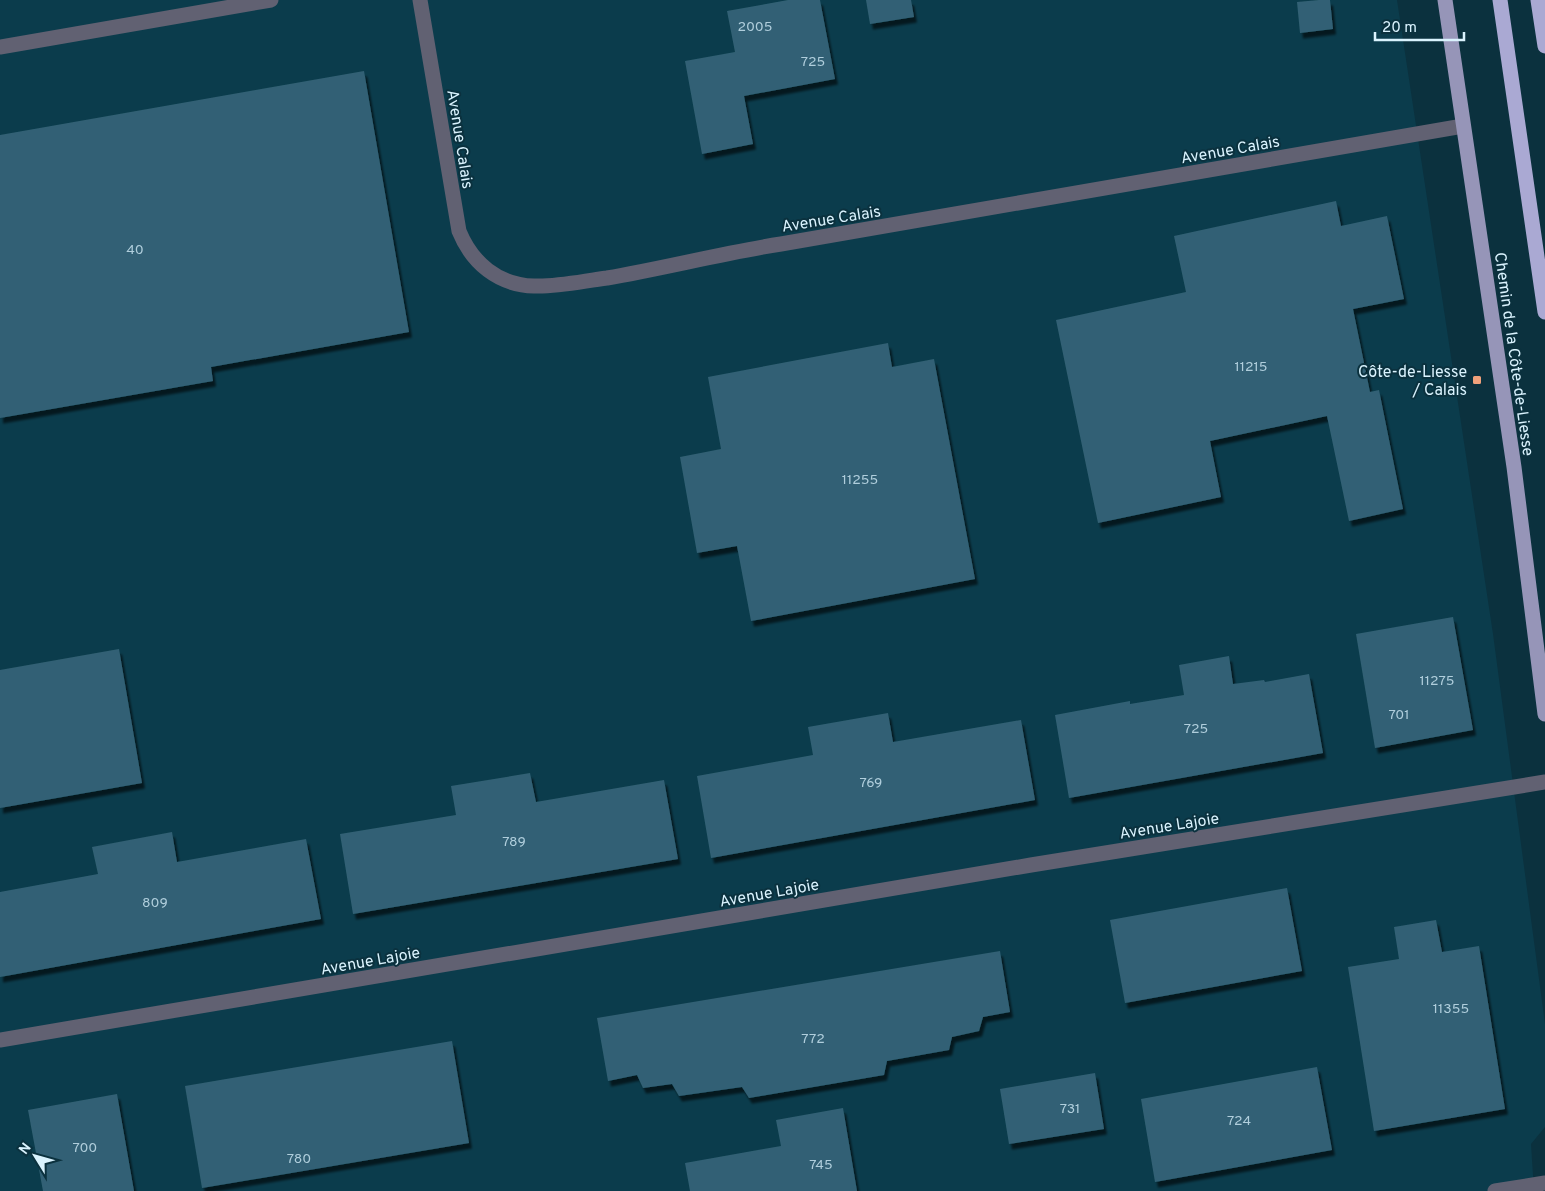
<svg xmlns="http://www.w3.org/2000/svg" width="1545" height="1191" font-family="Overpass,sans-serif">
<defs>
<filter id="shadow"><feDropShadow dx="3" dy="5.5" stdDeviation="1" flood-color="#0009"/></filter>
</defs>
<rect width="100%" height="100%" fill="#0b313e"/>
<path fill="#0b3c4c" d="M 0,0 L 1397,0 L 1493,634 L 1545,1024 L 1545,1127 L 1531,1144 L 1534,1191 L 0,1191 Z"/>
<g fill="#326174" filter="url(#shadow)">
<path d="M 788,0 L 820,0 L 835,79 L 744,96 L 753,144 L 702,154 L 685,61 L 735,52 L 727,11 Z"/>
<path d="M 866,0 L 911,0 L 914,17 L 870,24 Z"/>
<path d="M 1319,0 L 1330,0 L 1333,29 L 1300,33 L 1297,2 Z"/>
<path d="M 364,71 L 409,332 L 211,367 L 213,381 L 0,418 L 0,135 Z"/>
<path d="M 1336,201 L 1341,226 L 1387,216 L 1404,299 L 1353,309 L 1370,392 L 1379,390 L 1403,509 L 1349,521 L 1327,416 L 1210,441 L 1221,497 L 1098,523 L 1056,320 L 1186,292 L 1174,236 Z"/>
<path d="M 888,343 L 892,367 L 934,359 L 975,579 L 751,621 L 737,546 L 697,553 L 680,457 L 721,449 L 708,377 Z"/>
<path d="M 1453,617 L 1473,730 L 1375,748 L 1356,634 Z"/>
<path d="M 119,649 L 142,783 L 0,808 L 0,670 Z"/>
<path d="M 1229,656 L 1233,684 L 1264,680 L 1265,682 L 1309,674 L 1323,753 L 1069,798 L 1055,715 L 1130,701 L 1130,704 L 1184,695 L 1179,665 Z"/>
<path d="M 888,713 L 893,742 L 1021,720 L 1035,800 L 711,858 L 697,776 L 813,755 L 808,727 Z"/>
<path d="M 530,773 L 536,802 L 664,780 L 678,859 L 353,914 L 340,834 L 456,815 L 451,786 Z"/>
<path d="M 172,832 L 177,862 L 306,839 L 321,919 L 0,977 L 0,892 L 98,874 L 92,847 Z"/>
<path d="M 1287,888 L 1302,971 L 1125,1003 L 1110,920 Z"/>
<path d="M 1436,920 L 1442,952 L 1479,946 L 1505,1109 L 1374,1131 L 1348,967 L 1399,959 L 1394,927 Z"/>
<path d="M 1000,951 L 1010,1012 L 983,1017 L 979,1031 L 952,1037 L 949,1050 L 887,1061 L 884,1075 L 749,1098 L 742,1087 L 679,1096 L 672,1084 L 643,1088 L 637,1075 L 608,1081 L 597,1018 Z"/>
<path d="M 452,1041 L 469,1143 L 202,1188 L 185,1086 Z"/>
<path d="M 1317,1067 L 1332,1150 L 1155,1182 L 1141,1099 Z"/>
<path d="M 1095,1073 L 1104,1129 L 1009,1144 L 1000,1089 Z"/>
<path d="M 117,1094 L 134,1191 L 43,1191 L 28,1110 Z"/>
<path d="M 843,1108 L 857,1191 L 690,1191 L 685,1163 L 781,1146 L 776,1120 Z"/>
</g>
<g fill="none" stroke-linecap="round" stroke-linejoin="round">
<g stroke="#616172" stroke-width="15">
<path d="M 420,0 L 459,231 C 472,263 498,285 534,286 C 558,287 583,281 607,278 C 665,268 723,253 781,244 C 1009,206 1236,164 1463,126"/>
<path d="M 0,47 L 271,0"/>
<path d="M 0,1040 L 1031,865 L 1545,782"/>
<path d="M 1495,1191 L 1545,1183"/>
</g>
<path stroke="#9695b8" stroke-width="15" d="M 1445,0 L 1514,467 L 1545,714"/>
<g stroke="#aaa9d3" stroke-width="15">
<path d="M 1500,0 L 1545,312"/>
<path d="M 1538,0 L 1545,46"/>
</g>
</g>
<rect fill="#f1a17b" stroke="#0b313e" stroke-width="2" x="1472" y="375" width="10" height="10" rx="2.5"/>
<g text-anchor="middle" stroke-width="4" stroke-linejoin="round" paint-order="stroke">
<g font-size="14" fill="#b0cedc">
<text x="755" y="31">2005</text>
<text x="813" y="66">725</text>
<text x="135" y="254">40</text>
<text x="1251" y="371">11215</text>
<text x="860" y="484">11255</text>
<text x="1437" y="685">11275</text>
<text x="1399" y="719">701</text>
<text x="1196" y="733">725</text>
<text x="871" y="787">769</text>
<text x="514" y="846">789</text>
<text x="155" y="907">809</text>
<text x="1451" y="1013">11355</text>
<text x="813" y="1043">772</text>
<text x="1070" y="1113">731</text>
<text x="1239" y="1125">724</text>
<text x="85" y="1152">700</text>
<text x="299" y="1163">780</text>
<text x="821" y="1169">745</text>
</g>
<g font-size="16" fill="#daf3fe" stroke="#0b313e">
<text transform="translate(461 139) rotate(81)" y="6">Avenue Calais</text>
<text transform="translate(1230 149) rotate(-10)" y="6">Avenue Calais</text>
<text transform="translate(831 218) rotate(-9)" y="6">Avenue Calais</text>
<text transform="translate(1515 354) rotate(82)" y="6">Chemin de la Côte-de-Liesse</text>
<text transform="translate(1169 825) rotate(-9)" y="6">Avenue Lajoie</text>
<text transform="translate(769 892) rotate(-10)" y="6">Avenue Lajoie</text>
<text transform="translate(370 960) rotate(-10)" y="6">Avenue Lajoie</text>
</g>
<g font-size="16" fill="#daf3fe" stroke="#0b313e" text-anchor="end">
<text x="1467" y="377">Côte-de-Liesse<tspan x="1467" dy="18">/ Calais</tspan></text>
</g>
</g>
<g transform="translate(35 1156) rotate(307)" stroke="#0b313e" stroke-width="4" paint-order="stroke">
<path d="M0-4L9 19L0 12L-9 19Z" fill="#daf3fe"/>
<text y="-8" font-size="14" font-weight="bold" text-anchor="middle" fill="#daf3fe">N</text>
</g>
<path d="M1375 32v8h89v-8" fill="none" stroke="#daf3fe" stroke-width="2.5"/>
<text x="1382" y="32" font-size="15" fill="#daf3fe" stroke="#0b313e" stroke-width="4" paint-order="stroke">20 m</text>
</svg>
